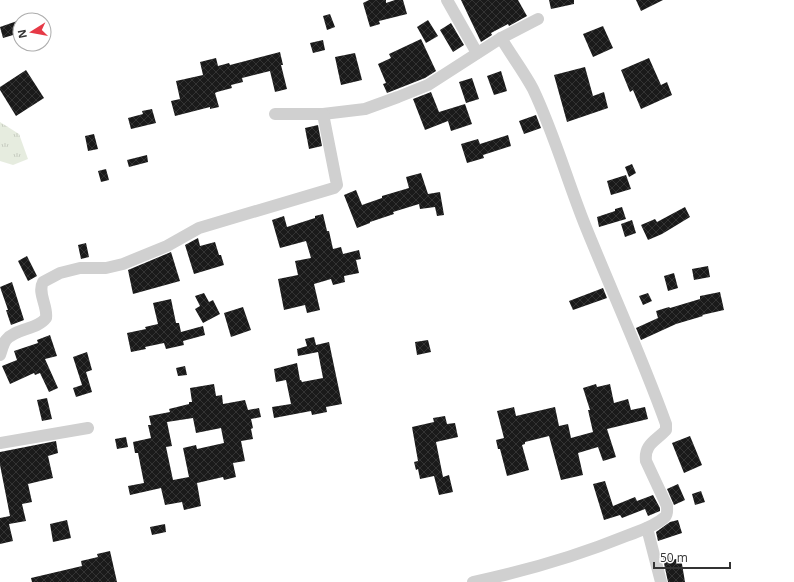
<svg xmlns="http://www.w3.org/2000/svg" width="794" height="582" font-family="'Open Sans',sans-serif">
<defs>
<pattern id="grass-tufts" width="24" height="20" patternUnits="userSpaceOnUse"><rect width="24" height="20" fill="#e6ecdf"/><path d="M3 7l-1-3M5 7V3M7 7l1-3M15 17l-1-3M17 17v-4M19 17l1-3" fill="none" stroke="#c6cbc0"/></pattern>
<pattern id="building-cross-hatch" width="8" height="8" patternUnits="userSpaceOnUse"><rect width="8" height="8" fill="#1a1a1a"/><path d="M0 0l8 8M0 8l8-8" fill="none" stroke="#333"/></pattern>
</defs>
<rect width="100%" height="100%" fill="#fff"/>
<path fill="url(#grass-tufts)" d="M 0,122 L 19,134 L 28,159 L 13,165 L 0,161 Z"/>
<g fill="url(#building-cross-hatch)" fill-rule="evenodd">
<path d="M 369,0 L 386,0 L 386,3 L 395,0 L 403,0 L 407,14 L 379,21 L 380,24 L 370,27 L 363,3 Z"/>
<path d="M 461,0 L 518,0 L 527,16 L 509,26 L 508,24 L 491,33 L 492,35 L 481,42 Z"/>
<path d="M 549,0 L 574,0 L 574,4 L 551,9 Z"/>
<path d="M 636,0 L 663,0 L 641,11 Z"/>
<path d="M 330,14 L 335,27 L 327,30 L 323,16 Z"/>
<path d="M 20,20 L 20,33 L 3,38 L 0,27 Z"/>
<path d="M 428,20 L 438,36 L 426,43 L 417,27 Z"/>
<path d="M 451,23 L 464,45 L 453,52 L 440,30 Z"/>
<path d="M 603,26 L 613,48 L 593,57 L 583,34 Z"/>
<path d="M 421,39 L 436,71 L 425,78 L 387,93 L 383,84 L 386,83 L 378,64 L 391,58 L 389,54 Z"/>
<path d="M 323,40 L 325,50 L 313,53 L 310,43 Z"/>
<path d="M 280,52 L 283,65 L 281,65 L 287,89 L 275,92 L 270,71 L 242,78 L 243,82 L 231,85 L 232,88 L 217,92 L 215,93 L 219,107 L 210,109 L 210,107 L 175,116 L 171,101 L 180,99 L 176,81 L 203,75 L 200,62 L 216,58 L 218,66 L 229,63 L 230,65 Z"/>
<path d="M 355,53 L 362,80 L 341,85 L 335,57 Z"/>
<path d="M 649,58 L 661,85 L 667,82 L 672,95 L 641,109 L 633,90 L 630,92 L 621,70 Z"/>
<path d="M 585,67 L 593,96 L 604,92 L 608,108 L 567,122 L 554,75 Z"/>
<path d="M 26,70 L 44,98 L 16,116 L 0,90 L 0,87 Z"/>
<path d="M 501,71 L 507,91 L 494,95 L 487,76 Z"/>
<path d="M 472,78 L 479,99 L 466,103 L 459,82 Z"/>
<path d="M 431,92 L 439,112 L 465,104 L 472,124 L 451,131 L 448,121 L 425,130 L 413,99 Z"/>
<path d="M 152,109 L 156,123 L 131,129 L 128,118 L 143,114 L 142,111 Z"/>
<path d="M 536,115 L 541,128 L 524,134 L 519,121 Z"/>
<path d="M 318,125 L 322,146 L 309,149 L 305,128 Z"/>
<path d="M 94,134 L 98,149 L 88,151 L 85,136 Z"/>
<path d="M 508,135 L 511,146 L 483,155 L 484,158 L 467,163 L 461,144 L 478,139 L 480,144 Z"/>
<path d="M 147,155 L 148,162 L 129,167 L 127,160 Z"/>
<path d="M 632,164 L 636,173 L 629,177 L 625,167 Z"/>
<path d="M 106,169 L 109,180 L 101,182 L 98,171 Z"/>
<path d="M 421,173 L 428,194 L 440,192 L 444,215 L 437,216 L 435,207 L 420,209 L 419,204 L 393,212 L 394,214 L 370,222 L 370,223 L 357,228 L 344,195 L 356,190 L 362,205 L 382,198 L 382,196 L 409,188 L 406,177 Z"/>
<path d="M 626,175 L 631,189 L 611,195 L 607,181 Z"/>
<path d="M 622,207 L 626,219 L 599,227 L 597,217 L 615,211 L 615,209 Z"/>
<path d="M 685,207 L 690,217 L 662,234 L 648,240 L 641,225 L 655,219 L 657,222 Z"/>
<path d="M 323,214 L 327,231 L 329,231 L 333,249 L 341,247 L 343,254 L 359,250 L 361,259 L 356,260 L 359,273 L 344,276 L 345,282 L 333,285 L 331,279 L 314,284 L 320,310 L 307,313 L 305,305 L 284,310 L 278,279 L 298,275 L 295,261 L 311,258 L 306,241 L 280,248 L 272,220 L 284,216 L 287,227 L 315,218 L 315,216 Z"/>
<path d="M 632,220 L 636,233 L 625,237 L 621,224 Z"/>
<path d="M 198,238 L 200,246 L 215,242 L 219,255 L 221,255 L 224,265 L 194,274 L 185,245 Z"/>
<path d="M 86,243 L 89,257 L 81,259 L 78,245 Z"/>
<path d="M 171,252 L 180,281 L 133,294 L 128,270 Z"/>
<path d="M 27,256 L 37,276 L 28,281 L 18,261 Z"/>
<path d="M 708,266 L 710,277 L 694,280 L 692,269 Z"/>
<path d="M 674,273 L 678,288 L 668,291 L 664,276 Z"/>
<path d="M 12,282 L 24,320 L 11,325 L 6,310 L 8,310 L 0,287 Z"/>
<path d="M 603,288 L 607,298 L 573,310 L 569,301 Z"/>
<path d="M 720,292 L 724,310 L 702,315 L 703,316 L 676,324 L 641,340 L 636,328 L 658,318 L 656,311 L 669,307 L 670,308 L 700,299 L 700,296 Z"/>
<path d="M 204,293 L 209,302 L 213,300 L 220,314 L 203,323 L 195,309 L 200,306 L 195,296 Z"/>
<path d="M 648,293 L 652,301 L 643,305 L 639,296 Z"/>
<path d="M 171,299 L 176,323 L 179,323 L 181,332 L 203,326 L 205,335 L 183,341 L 184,345 L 166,349 L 164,343 L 145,347 L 146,349 L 131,352 L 127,333 L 146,329 L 145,327 L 158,324 L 153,303 Z"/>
<path d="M 243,307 L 251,330 L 231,337 L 224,313 Z"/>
<path d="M 50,335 L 57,356 L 45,359 L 58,388 L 49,392 L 40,373 L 35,375 L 34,373 L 10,384 L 2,366 L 17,360 L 14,351 L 38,343 L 37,340 Z"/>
<path d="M 314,337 L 316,345 L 329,342 L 342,404 L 326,407 L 327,412 L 312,415 L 311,411 L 274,418 L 272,407 L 291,404 L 286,380 L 276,382 L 274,369 L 297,363 L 300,380 L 301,380 L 302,382 L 323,378 L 318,352 L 298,356 L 297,349 L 307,346 L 305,339 Z"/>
<path d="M 428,340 L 431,352 L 417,355 L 415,342 Z"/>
<path d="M 87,352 L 92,370 L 86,372 L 92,392 L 76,397 L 73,388 L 82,385 L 73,357 Z"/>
<path d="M 185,366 L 187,375 L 178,376 L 176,368 Z"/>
<path d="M 214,384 L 216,396 L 222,395 L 223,404 L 245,400 L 248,410 L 259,408 L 261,417 L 251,419 L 253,428 L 251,429 L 253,439 L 241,441 L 245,461 L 233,463 L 236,477 L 224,480 L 223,477 L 197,483 L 201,506 L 184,510 L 182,502 L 165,505 L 161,488 L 130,495 L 128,486 L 144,483 L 138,453 L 135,453 L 133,442 L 151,438 L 148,425 L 151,425 L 149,416 L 170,412 L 169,409 L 189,404 L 189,402 L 192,402 L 190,388 ZM 193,418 L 196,433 L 221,428 L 224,443 L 197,449 L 196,445 L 183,448 L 189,477 L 173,480 L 166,447 L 172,446 L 167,422 Z"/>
<path d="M 596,384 L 597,387 L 610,384 L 614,403 L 628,399 L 631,410 L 645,407 L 648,419 L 607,429 L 616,457 L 603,461 L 598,447 L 578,453 L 583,475 L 561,480 L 549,436 L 525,442 L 525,444 L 522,445 L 529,470 L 507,476 L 500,449 L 498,449 L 496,440 L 504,438 L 497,411 L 514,407 L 516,416 L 555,407 L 559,426 L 568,424 L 571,438 L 593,432 L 588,410 L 590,410 L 583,388 Z"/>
<path d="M 47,398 L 52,419 L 42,421 L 37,400 Z"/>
<path d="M 445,416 L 447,424 L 455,423 L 458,437 L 436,442 L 443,477 L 449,475 L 453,492 L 439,495 L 434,476 L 420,479 L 418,469 L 416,470 L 414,462 L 418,461 L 412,427 L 434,422 L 433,418 Z"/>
<path d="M 690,436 L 702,465 L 684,473 L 672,443 Z"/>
<path d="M 126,437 L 128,447 L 117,449 L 115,439 Z"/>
<path d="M 56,441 L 58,453 L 48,456 L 53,478 L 28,484 L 32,502 L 22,504 L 26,521 L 9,524 L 13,541 L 0,544 L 0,518 L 10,516 L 0,465 L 0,452 Z"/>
<path d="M 605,481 L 613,506 L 635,497 L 637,501 L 653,495 L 660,508 L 660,511 L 648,516 L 645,509 L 622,518 L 620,515 L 604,520 L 593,484 Z"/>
<path d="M 678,484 L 685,500 L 674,505 L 667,489 Z"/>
<path d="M 701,491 L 705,502 L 695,505 L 692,494 Z"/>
<path d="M 67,520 L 71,538 L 53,542 L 50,524 Z"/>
<path d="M 678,520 L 682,533 L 658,541 L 656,532 L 670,522 Z"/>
<path d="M 165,524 L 166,532 L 152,535 L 150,527 Z"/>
<path d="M 110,551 L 117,582 L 32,582 L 31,578 L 82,566 L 81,561 L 98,557 L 97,554 Z"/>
<path d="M 669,553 L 671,560 L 681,558 L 685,582 L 668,582 L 662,554 Z"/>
</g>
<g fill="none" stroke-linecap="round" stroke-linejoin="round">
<g stroke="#d0d0d0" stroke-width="12">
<path d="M 447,0 L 477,53"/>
<path d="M 275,114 L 323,114 L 365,109 L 398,97 L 428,85 L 501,38 L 538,19"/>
<path d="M 0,355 C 2,350 3,344 6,340 C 16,328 37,330 46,318 C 48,306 37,293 43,282 L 60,273 L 80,268 L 106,268 L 123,264 L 167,246 L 199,228 L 334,188 L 337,185 L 323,114"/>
<path d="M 0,443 L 88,428"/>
<path d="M 647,528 L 661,582"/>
<path d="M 473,582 C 525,571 577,556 626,536 C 639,531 654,527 665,517 C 668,514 667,510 667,506 L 646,461 C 644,444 656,441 666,430 L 666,424 C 642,357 612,292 585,225 C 567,180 554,133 533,89 C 524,72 511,55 501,38"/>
</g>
</g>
<g transform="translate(32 32) rotate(259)"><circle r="19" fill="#ffffff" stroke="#adadad"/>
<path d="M0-3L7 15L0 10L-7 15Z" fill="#e63946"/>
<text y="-6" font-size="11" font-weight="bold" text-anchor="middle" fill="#333333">N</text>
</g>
<path d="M654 562v6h76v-6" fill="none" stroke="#333333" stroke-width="2"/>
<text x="660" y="562" font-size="12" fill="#333333" stroke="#ffffff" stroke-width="3" paint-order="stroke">50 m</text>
</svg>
